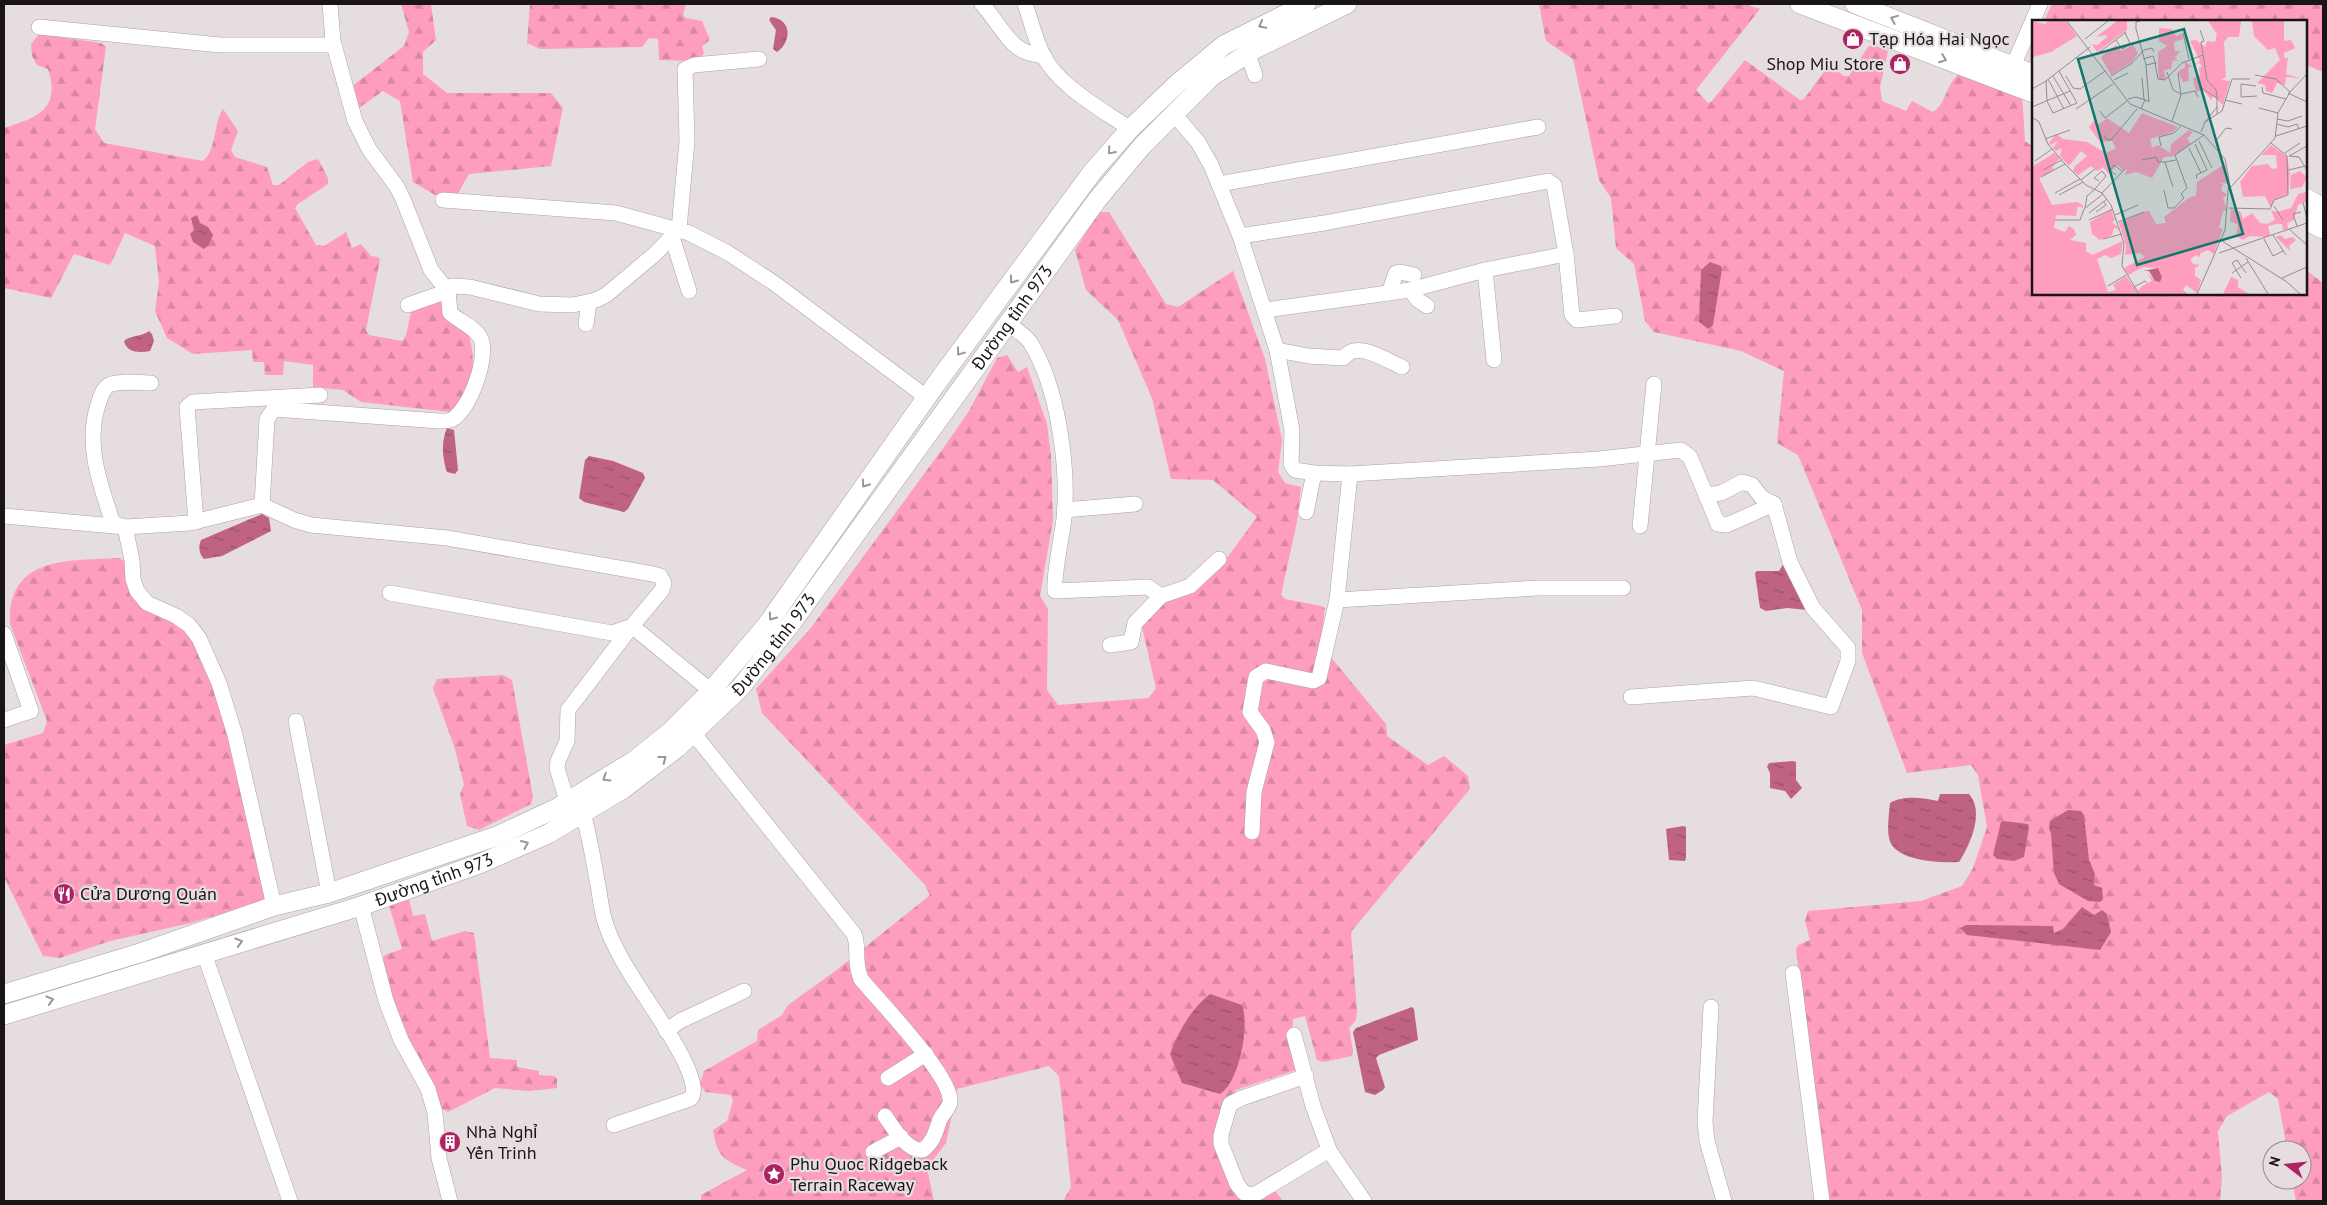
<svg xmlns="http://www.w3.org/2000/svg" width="2327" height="1205" font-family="'PT Sans',sans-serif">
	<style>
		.forest { fill: url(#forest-firs) }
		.water { fill: url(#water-ripples) }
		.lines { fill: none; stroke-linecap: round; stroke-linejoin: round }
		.minor-casing { stroke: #aba2a5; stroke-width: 16 }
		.major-casing { stroke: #aba2a5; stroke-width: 20 }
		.minor { stroke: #fff; stroke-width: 15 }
		.major { stroke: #fff; stroke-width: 19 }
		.oneway { stroke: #989696 }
		.labels { text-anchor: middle; stroke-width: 4.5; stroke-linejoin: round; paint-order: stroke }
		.poi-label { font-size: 18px; fill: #191516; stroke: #e6dddf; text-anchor: start }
		.street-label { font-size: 18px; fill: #191516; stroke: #e6dddf }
		.inset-road { fill: none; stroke: #948d8f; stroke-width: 1 }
		.view { fill: #0f766e; fill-opacity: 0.15; stroke: #0f766e; stroke-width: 2.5 }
		.inset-edge { fill: none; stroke: #191516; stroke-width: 2.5 }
	</style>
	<defs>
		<pattern id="forest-firs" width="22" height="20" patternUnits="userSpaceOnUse" patternTransform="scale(1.25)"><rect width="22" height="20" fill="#fe9dbe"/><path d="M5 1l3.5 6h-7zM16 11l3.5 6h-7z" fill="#d986a3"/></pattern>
		<pattern id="water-ripples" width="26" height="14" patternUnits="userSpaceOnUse" patternTransform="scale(1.25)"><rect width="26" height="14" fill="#bf6284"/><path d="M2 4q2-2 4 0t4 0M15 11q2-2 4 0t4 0" fill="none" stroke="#9a506b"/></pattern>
	</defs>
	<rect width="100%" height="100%" fill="#e6dddf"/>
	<g class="forest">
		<polygon points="401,4 431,4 436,40 423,52 423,74 447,93 551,93 563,108 551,166 469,174 458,193 435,195 413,182 400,101 383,91 356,110 351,87 404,46 409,32"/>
		<polygon points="530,4 686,4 683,15 686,18 702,21 710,40 702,46 704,54 696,61 659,60 658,39 649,38 642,47 540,49 527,43"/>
		<path d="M1539,4H1750V6L1760,9L1696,90L1708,103L1711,102L1745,60L1800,100L1804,99L1829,65L1844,76H1849L1868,47L1873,45L1888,51L1880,87L1882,101L1906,111L1912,101L1933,112C1947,103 1946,83 1961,72L2022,94L2025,141L2033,147V294H2306V270L2323,283V1201H2296L2292,1180H2302V1150H2287L2278,1099L2269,1092L2227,1116L2218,1131L2222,1177L2220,1201H1826L1796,950L1798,945L1810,940L1805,921L1808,911L1921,901L1962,886L1973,868L1987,827L1978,775L1971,765L1907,773L1862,653V610L1798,455L1777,443L1784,371L1741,351L1654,332L1645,321L1634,264L1616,248L1611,198L1599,180L1573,59L1546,41Z"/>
		<polygon points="2052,4 2323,4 2323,72 2306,65 2306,21 2044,21"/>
		<path d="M39,34L101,43L106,47L95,129L104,143L203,161C217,149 213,124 223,109L238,131L231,150L235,157L267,167L273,185H279L308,162L318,159L328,178V184L298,204L295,208L316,245L324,246L346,232L352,248L361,244L371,256L378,257L380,260L366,330L369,335L402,341C410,333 407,317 414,306L439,300L445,304V318L468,333C478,363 473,390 450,412L361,402L343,390L313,387V365L284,361L283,375H265L264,362H253L252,350L193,354L167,338L155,311L159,282L155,246L125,233L110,265L74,254L51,298L4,288V128C37,117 61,110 48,69L37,65L32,56L31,44Z"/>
		<path d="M1099,212H1109L1166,304L1178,307L1233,271L1265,359L1282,440L1278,472L1285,483L1301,487L1297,522L1281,595L1285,599L1321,606L1325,608L1320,651L1329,655L1386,724L1387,736L1428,765L1444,756L1468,776L1470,789L1351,932L1357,1011L1356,1020L1349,1028L1353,1051L1352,1056L1324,1062L1317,1060L1305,1016L1293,1019L1292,1035L1299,1069L1236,1090L1226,1106L1219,1135L1239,1193L1275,1191L1283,1201H1063L1071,1187L1059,1076L1049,1066L957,1089L946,1143L927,1168L934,1201H701V1195L747,1170C724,1160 717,1157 713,1130L727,1121L733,1101L731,1095L705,1092L700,1084L704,1071L757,1041L758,1030L782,1015L788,1005L838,969L930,895L925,885L762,713L756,689L810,629L944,447L969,411L997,358L1007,355L1018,372L1027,367L1047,424L1051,456L1053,520L1040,596L1048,609L1047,690L1058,705L1149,698L1156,688L1142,627L1145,615L1221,566L1257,517L1213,480L1171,479L1152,398L1118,320L1086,290L1075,250Z"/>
		<path d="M119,558L125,562L128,582L196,640L215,684L266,892L263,901L191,923L110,941L60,958L43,956L4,877V745L43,733L47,721L10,624C7,555 70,561 119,558Z"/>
		<polygon points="503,675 512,680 533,797 531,804 479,830 467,826 460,794 464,785 455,749 433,688 437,679"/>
		<polygon points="408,895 413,916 425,914 432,941 465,931 474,933 490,1058 517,1060 517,1067 539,1071 539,1075 554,1076 557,1079 557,1088 529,1091 495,1088 448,1112 440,1108 394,1007 380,961 385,955 402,949 388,902"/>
	</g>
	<g class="water">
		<path d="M771,17C792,19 792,42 777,52L773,49L776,30L769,20Z"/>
		<polygon points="197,215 200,223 208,227 213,235 209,245 204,249 193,242 190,234 194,230 191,218"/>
		<polygon points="1710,262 1721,266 1722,269 1713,325 1708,329 1699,322 1701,270"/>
		<path d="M149,331L152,334L154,341L150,351C139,353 127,353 124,341C131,335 141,337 149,331Z"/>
		<path d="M447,428L454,430L458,470L455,474L447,472C442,457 441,442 447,428Z"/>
		<polygon points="589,456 613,461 643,473 645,478 628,509 624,512 584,502 579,498 585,460"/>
		<path d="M262,514L269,518L271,531L222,556L204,559C199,554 198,547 201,540Z"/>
		<polygon points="1784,563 1808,610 1787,608 1766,611 1760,608 1755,573 1757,571 1779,571"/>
		<polygon points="1793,761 1796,762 1796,780 1802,788 1791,799 1785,791 1770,788 1770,773 1767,767 1769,763"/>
		<path d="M1940,794H1969C1985,812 1970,845 1959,862C1941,863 1894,862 1889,838C1887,827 1889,814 1890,803C1904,795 1923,798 1938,801Z"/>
		<polygon points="2068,810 2081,811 2084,815 2089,860 2095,874 2094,885 2102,888 2103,899 2100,902 2088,901 2059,884 2054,873 2051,833 2049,829 2050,821"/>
		<polygon points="2003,821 2028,824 2029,827 2024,857 2014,861 1997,859 1993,855 2001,822"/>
		<polygon points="1683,826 1686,827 1686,858 1685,861 1669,860 1666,829"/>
		<polygon points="2082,907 2094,915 2102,910 2107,914 2111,932 2100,950 1967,935 1960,928 1966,925 2053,926 2054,933 2063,929"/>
		<path d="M1210,994L1242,1005C1250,1025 1239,1083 1220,1094L1182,1083L1170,1054C1178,1032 1191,1009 1210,994Z"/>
		<polygon points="1412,1007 1414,1009 1418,1040 1379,1055 1376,1058 1385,1087 1383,1090 1375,1095 1365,1092 1353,1032 1356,1028"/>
	</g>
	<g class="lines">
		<g class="minor-casing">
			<g id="minor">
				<path d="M982,4C994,17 1009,45 1024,51C1030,54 1037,55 1044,56"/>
				<path d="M1025,4C1031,21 1035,39 1043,55C1058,86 1103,110 1130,129"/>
				<polyline points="39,27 220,45 334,45"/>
				<polyline points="1248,54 1255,75"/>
				<polyline points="2013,66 2040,4"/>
				<polyline points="1173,113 1198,142 1211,165 1240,236 1277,350 1292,430 1291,464 1295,470 1314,473 1350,474 1599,459 1681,450 1690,457 1718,524 1727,525 1774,504"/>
				<polyline points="1219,184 1538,127"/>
				<polyline points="443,200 616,213 689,233 728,253 774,283 926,397"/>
				<polyline points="1240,236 1324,223 1548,181 1554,185 1566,254 1572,315 1577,320 1615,316"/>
				<polyline points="672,237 689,291"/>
				<polyline points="1485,270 1494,360"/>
				<polyline points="1410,290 1418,300 1427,306"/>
				<polyline points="1389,293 1396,273 1400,272 1414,275"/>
				<polyline points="408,305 448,291 452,286 470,287 539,304 573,305 596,300 606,295 655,254 679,229 687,141 685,69 694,65 759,59"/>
				<polyline points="1265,310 1410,290 1485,270 1566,254"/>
				<path d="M1007,323C1014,328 1025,335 1030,342C1058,386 1069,468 1064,519C1062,535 1053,578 1055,591L1148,587L1161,596"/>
				<polyline points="586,324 589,302"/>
				<path d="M1277,350L1308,356L1343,358C1346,356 1349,352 1353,351C1369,348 1388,361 1402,367"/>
				<path d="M151,383C139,383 120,380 109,385C102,389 100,399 98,405C85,445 100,484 113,523L125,527L132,560L133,579L137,591L147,603L176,616L189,625L199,638L219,683L235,735L274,906"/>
				<polyline points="1350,474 1337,600 1538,588 1623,588"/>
				<path d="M262,505L267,419L274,409L439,421C443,421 448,421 451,420C470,411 490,354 480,337C473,326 459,321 450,313L448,291L431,270L403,199L397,187L369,149L355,121L333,41L330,4"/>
				<polyline points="1064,510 1135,504"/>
				<polyline points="1306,512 1314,473"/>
				<polyline points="4,516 125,527 190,523 262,505 294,520 311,525 447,538 653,574 660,576 664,583 662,590 632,626 612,633 390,593"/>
				<polyline points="196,522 187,407 193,402 320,395"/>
				<polyline points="1640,526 1654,384"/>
				<polyline points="4,634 31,711 4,720"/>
				<polyline points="1110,645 1131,642 1135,623 1161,596 1190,586 1219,559"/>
				<polyline points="1631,697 1753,688 1831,707 1848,661 1848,648 1813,608 1790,562 1774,504 1762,498 1752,485 1742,482 1721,493 1706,495"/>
				<polyline points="296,721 329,893"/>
				<path d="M694,734L854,934C860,949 853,960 861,979C878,1000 953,1077 950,1102C949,1109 941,1115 939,1122C935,1134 933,1142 923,1150C906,1151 893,1127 885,1116"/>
				<polyline points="567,801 557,768 558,761 567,741 568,710 632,626 711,691"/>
				<path d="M583,813C589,835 593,857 597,880C600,894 601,911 606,925C615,951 631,975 646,998C656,1014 707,1085 690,1099L614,1125"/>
				<polyline points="1252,832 1254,792 1267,742 1263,730 1250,712 1256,677 1266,671 1313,681 1319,678 1337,600"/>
				<polyline points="361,906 386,1001 401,1040 428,1089 435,1113 439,1158 450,1201"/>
				<polyline points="204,953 290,1201"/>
				<polyline points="1793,973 1822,1201"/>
				<polyline points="1711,1007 1705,1122 1707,1141 1724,1201"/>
				<polyline points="666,1031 680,1021 744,991"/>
				<polyline points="1294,1035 1313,1106 1330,1152 1364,1201"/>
				<polyline points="1306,1076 1242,1098 1230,1104 1221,1135 1221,1144 1237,1184 1244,1193 1254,1195 1329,1150"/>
				<polyline points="888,1078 926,1054"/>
				<polyline points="873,1152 901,1137"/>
			</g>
		</g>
		<g class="major-casing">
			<g id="major">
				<polyline points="1800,4 2033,93"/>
				<polyline points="1855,4 2033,74"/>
				<polyline points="2306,198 2323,208"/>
				<polyline points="2306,220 2323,229"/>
				<polyline points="4,994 140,953 274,906 329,893 497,836 557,808 635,760 670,732 711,691 766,626 936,384 1093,171 1130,129 1178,83 1224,45 1306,4"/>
				<path id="s1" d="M4,1015L361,906L479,864L548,834L623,789L677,748L740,688L793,621L1097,200L1142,146L1212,76L1255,49L1347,4"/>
			</g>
		</g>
		<use href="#minor" class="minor"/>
		<use href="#major" class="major"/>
	</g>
	<defs><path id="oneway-chevron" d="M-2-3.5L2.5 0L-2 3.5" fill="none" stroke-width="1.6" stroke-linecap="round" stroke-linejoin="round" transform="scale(1.25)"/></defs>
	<g class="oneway">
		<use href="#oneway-chevron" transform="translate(1894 19) rotate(-158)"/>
		<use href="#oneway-chevron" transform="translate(1262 25) rotate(152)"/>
		<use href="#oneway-chevron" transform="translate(1943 59) rotate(21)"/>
		<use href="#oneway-chevron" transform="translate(1111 151) rotate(131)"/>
		<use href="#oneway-chevron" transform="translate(1013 280) rotate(126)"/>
		<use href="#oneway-chevron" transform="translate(960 352) rotate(127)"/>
		<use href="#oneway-chevron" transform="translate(865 484) rotate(125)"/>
		<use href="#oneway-chevron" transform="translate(772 617) rotate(125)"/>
		<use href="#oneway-chevron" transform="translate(663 759) rotate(-37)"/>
		<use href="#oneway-chevron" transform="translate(606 778) rotate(148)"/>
		<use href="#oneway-chevron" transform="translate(525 844) rotate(-24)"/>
		<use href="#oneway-chevron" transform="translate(239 942) rotate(-17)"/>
		<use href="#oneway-chevron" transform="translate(50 1000) rotate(-17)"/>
	</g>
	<defs>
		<g id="shop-disc" transform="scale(1.125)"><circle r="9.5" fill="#ad2263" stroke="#e6dddf"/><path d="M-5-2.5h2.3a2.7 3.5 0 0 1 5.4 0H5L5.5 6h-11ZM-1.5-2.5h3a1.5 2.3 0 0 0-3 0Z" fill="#fff"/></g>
		<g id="restaurant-disc" transform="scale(1.125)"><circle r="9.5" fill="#ad2263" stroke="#e6dddf"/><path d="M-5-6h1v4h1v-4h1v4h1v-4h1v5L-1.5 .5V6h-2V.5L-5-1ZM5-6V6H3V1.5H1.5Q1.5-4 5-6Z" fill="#fff"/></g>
		<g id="building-disc" transform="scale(1.125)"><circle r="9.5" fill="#ad2263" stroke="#e6dddf"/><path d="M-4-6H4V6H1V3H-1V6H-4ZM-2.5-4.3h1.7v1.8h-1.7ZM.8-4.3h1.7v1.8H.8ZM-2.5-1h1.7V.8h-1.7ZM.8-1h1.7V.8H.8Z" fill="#fff"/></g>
		<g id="sight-disc" transform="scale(1.125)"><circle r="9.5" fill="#ad2263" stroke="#e6dddf"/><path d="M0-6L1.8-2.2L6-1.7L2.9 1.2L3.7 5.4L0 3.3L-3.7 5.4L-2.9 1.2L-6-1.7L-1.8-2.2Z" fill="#fff"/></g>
	</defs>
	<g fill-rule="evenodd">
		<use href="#shop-disc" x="1853" y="39"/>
		<use href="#shop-disc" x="1900" y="64"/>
		<use href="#restaurant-disc" x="64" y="894"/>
		<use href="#building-disc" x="450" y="1142"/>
		<use href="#sight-disc" x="774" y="1174"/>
	</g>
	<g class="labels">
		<g class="poi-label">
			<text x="1869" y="45">Tạp Hóa Hai Ngọc</text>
			<text x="1884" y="70" text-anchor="end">Shop Miu Store</text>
			<text x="80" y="900">Cửa Dương Quán</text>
			<text x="466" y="1138">Nhà Nghỉ<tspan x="466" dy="21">Yến Trinh</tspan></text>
			<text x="790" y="1170">Phu Quoc Ridgeback<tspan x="790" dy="21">Terrain Raceway</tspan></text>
		</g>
		<g class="street-label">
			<text dy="6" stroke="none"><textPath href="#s1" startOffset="1276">Đường tỉnh 973</textPath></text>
			<text dy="6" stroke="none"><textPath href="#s1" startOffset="871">Đường tỉnh 973</textPath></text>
			<text dy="6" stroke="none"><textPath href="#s1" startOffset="451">Đường tỉnh 973</textPath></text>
		</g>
	</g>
	<g transform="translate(2032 20)">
		<rect width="275" height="275" fill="#e6dddf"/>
		<path d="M0,1L13,4L16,1H34L45,16L19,32L1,37ZM85,1H95V10L65,32L60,24L65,25L75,17L74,15L64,17ZM176,1H209L207,17H196L192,22L194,57L189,60L198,61L191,85L181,76L179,80L171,69L164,72L161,58L168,55L167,48L170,46L167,43L156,48L157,61L151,62L146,52L153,47V42L160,46L168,41L158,21L164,20L173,27L175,21L183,22L185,14ZM220,1H252V21L259,20L263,28L252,33L253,39L256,37L254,54L268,58L254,57L253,65L245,63L240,73L234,71L233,65L225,63L248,40L243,28L236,30L222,16ZM127,8L140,9L144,16L150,13L151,19L142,22L143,31H148L143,38L146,41L141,40L139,49L132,50L134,59H127L126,51V32L135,26L127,21ZM84,25L89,31L101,25L106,33L100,42L79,55L69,37ZM110,93L146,107L141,112L118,119L120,128L126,125L138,133L139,124L157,110L161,112L155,119L159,124L142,136L132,137L120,158L104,152L93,155L95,149L91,150L85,145L77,154L71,147L65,151L59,146L46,155L41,151L43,146L55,136L49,131L37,146L28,136L30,128L24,131L21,128L26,121L18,125L17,123L24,114L31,119L55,122L74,133L84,128L80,121L68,122L57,107L62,101L67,104L75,98L97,113ZM239,125L255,137L258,154L256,174L242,180L239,188L233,176L211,177L208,162L220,146L236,144L240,149L245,148L244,135H229ZM22,133L28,138L20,147L22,150L7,158L20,185L45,182L51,185V188L46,186L44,196L24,195L22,208L33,212L37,206L42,209L44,215L38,220L54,223V231L60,235L91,221L89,234L79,238L73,235L65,239L76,272L84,270L81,265L94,256L107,274H0V147ZM193,144L196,164L186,162L191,164L189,170L195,175L191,178L195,190L191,191L187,208L191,209L182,234L176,230L169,233L167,237L172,241L164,235L158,239L161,244L168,245L163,248V256L169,260L165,273L154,265L151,270L156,274H108L106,271L110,266L120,261L115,252L123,261L128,262L130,257L126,248L111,247L96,255L92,248L113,237L108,233L93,235L94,225L87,203L114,191H117L124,204L134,203L132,197L158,177L164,176L165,162ZM268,151L275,157L270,167L258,169L259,155ZM274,172L275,181L266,185L262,200L255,203L256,209L251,210L250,204H244L236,206L238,215L234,217L218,216L211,220L204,216L206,205L198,201L199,189L208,191L211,199L220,193L228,203L235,204L243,200L239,190L245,192L259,188L266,174ZM80,189L81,196L84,199L80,202L88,209L82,208L80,215L68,220L60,214L58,202ZM249,215L253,219L260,217L264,220L257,226L258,231L244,217ZM199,257L206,260V267L217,274H191Z" fill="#fe9dbe"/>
		<path d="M126,248L130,257L128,262L123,261L117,251H111Z" fill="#bf6284"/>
		<path class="inset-road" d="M35,1L98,84L172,115L193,139L197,160L193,210L165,274M108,1L104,2V9L114,45L117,82L112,79L110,58M168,10L172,21L169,22L175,60L184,70L185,78M151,13L157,39M53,19L76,1M84,20L90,29L95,26L98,23L93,13M65,34L94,12M111,39L121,36L124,44M114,45L123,43L126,59L133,60L150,43L171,35M27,51L45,83L21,93L15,81L14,61L58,27M135,52L141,70L149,74L163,71L166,77M223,55L244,59L258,72M21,56L39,86M34,56L41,68L48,69L73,51M79,56L99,44L112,30L120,28L122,32M16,59L32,89M82,60L96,53M168,63L169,68L185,78V94M224,66L209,64V77L225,76M230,67L231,73L254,79M0,69L14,61M256,73L275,82M96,79L104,77L113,80L109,89M193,80L210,84M0,87L38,71M227,88L246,93M44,89L81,64M68,91L73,98L95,81M0,97L7,102L16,124L33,144L54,165L70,173L79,185L92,223L90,246L107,274M245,99L256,101L270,96M140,101L149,75L146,53M173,102L185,87M245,104L256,107L265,104L267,109M169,112L173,102L190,91L200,59H218M72,115L74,119L79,120L105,89M244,116L275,106M13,119L38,110M167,121L180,148M183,122L194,108L200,109M163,124L175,150L164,155L165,159M129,126L127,117L142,113L149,106M157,128L169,153M253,133L268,123M257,136L267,137L275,150M257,136L275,126M110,140L124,137L126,142H133M3,141L20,129M11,150L30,140M257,150L273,146M84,155L78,150L82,145L90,151M9,157L33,144M49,160L63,149M141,167L133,142L144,140M199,167L243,118L246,93L258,72L275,54M63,169L74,156L70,151L62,158L67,161M132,170L136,188H142L152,178M23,173L48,159M70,173L93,149M27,175L51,162M152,178L149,174L155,168L143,135L172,115M271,182L275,199M242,186L251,200M53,188L55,176L63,169M197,188L238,189L242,180L256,175L255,136L239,123M64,192L74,185L72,182M57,193L75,179M83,195L106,185M23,200H48L52,189L71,174M57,200L81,189M86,202L112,192M265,206L261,194L269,192M257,209L275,225M241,215L254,235M71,219L90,214M232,219L241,236L251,231M190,221L255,262L268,274M187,233L275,203M214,238L236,274M200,253L216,242M209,258L200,243L205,240L214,253M250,258L275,247M76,266L94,255M102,267L113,261L115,263"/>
		<path class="view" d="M152,9L211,214L105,245L46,39Z"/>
		<rect width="275" height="275" class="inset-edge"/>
	</g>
	<rect width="2327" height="1205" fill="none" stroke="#191516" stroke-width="10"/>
	<g transform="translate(2287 1165) rotate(286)"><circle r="24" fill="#e6dddf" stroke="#948d8f"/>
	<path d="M0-4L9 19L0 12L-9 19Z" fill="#ad2263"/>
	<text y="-8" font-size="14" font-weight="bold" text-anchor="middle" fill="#191516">N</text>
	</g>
</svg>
